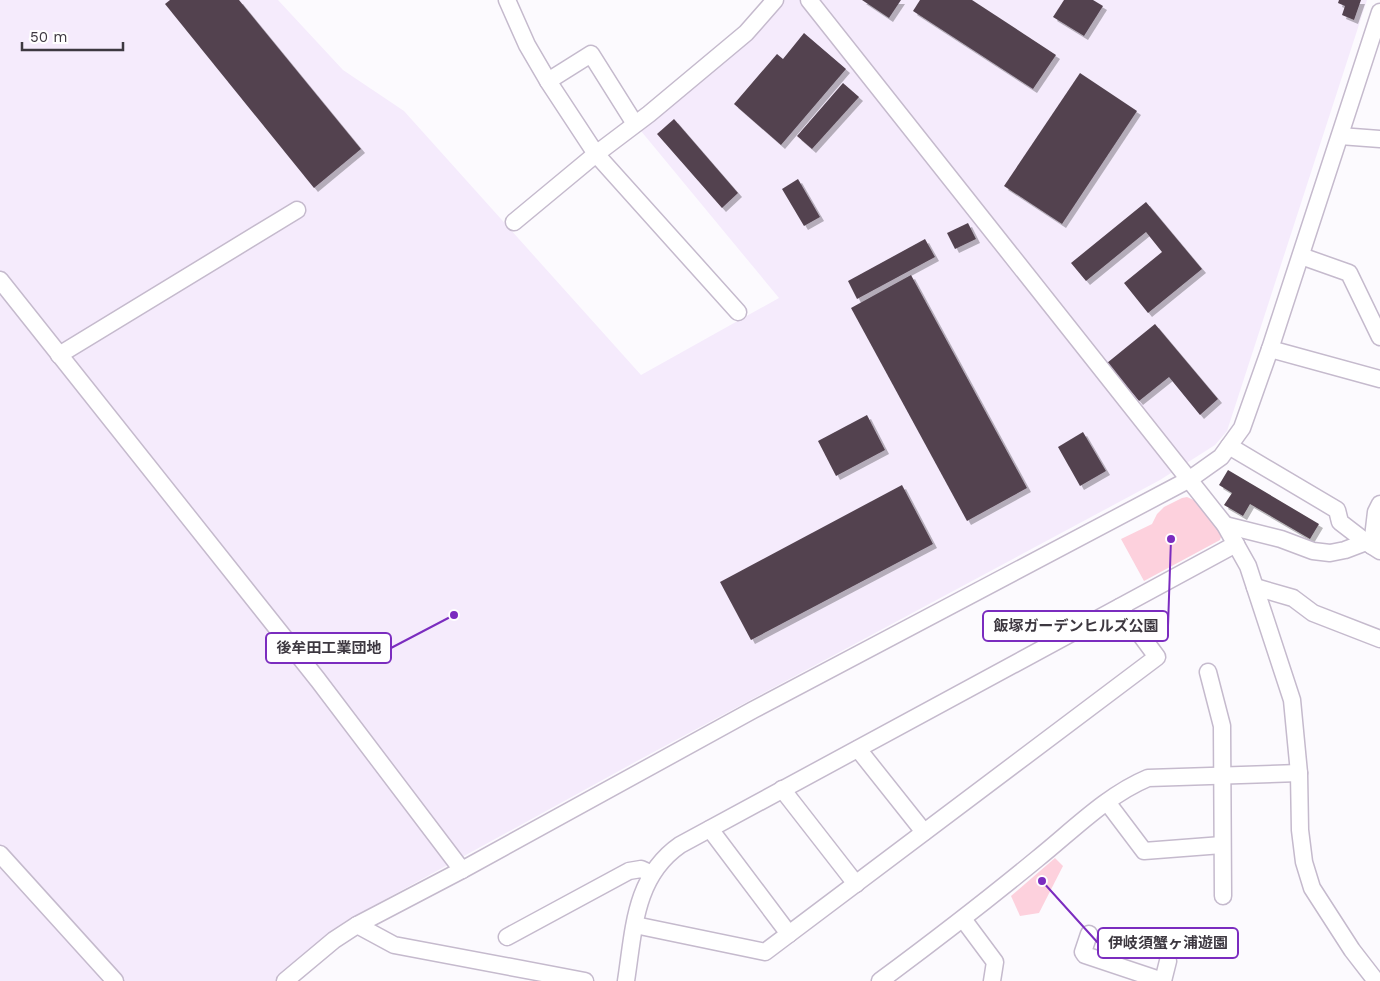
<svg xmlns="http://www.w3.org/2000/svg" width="1380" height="981" font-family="'Work Sans','Noto Sans JP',sans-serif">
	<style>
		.built { fill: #f5ebfc }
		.green { fill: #fdd1dd }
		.building { fill: #53434f; filter: url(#shadow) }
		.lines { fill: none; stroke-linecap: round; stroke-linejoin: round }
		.minor-casing { stroke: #c5bacd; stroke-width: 19 }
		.minor { stroke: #fff; stroke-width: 16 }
		.leader { fill: none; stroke: #7b2cbf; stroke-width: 2 }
		.callout-dot { fill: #7b2cbf; stroke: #fff; stroke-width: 2 }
		.callout { fill: #fff; stroke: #7b2cbf; stroke-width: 2 }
		.callout-label { font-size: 15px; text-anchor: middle; font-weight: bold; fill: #3d3840 }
	</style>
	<defs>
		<filter id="shadow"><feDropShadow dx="4" dy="4" stdDeviation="0" flood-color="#0004"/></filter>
	</defs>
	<rect width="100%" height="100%" fill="#fcfafe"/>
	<polygon class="built" points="0,0 278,0 343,70 404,111 641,375 779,298 641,131 748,40 785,0 1367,0 1227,431 1215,445 1160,480 637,761 344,922 275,981 0,981"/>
	<g class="green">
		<polygon points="1187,497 1196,501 1222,534 1220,540 1144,581 1121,539 1152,524 1157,514 1164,507 1182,498"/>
		<polygon points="1055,858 1063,866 1039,913 1020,916 1011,896"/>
	</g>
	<g class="building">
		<polygon points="170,0 239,0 361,149 314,188 165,4"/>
		<polygon points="862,0 901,0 889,18"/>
		<polygon points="920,0 972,0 1056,55 1033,89 913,11"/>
		<polygon points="1064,0 1093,0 1103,6 1084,36 1053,17"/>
		<polygon points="1339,0 1361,0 1354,20 1342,15 1345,6 1338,3"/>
		<polygon points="804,33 846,69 781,145 734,104 777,54 783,59"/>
		<polygon points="1080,73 1137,111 1062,224 1004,186"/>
		<polygon points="843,83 859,97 812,149 797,136"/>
		<polygon points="674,119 738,193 722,208 657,134"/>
		<polygon points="798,179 820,217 804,226 782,189"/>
		<polygon points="1146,202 1202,269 1148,313 1124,283 1162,252 1146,232 1086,281 1071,263"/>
		<polygon points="968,223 976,239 955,249 947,233"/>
		<polygon points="925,239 935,257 857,299 848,281"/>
		<polygon points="911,275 1027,488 967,521 851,308"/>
		<polygon points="1155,324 1218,399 1200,415 1169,377 1139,401 1107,363"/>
		<polygon points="867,415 885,450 836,476 818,441"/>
		<polygon points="1083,432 1106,471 1080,486 1058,447"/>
		<polygon points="1228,470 1319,524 1310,539 1250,504 1243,516 1224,505 1232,493 1219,485"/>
		<polygon points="902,485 933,544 751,640 720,582"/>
	</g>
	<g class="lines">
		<g class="minor-casing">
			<g id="minor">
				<polyline points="507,0 527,45 548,81 596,154 649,114 746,33 775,0"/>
				<polyline points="809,0 1225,525 1248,566 1292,700 1299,773 1300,830 1304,862 1312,888 1352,950 1376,981"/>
				<polyline points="548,81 591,54 635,124"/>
				<polyline points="1340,136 1380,139"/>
				<polyline points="514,222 596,154 738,312"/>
				<polyline points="1301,256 1349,273 1380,337"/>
				<polyline points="0,280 318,680 462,870"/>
				<polyline points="1270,349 1380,379"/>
				<polyline points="59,355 297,210"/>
				<polyline points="1229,446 1337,510 1340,522 1366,542"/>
				<polyline points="1225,525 1281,539 1313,551 1330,553 1345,550 1366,542 1380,551"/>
				<polyline points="1372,546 1376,512 1380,504"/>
				<polyline points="1255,587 1293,598 1313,613 1380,639"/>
				<polyline points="1208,672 1222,726 1223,896"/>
				<polyline points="858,749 924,832"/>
				<polyline points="782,789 856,884"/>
				<polyline points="1107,802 1144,851 1222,845"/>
				<polyline points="710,829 789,934"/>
				<polyline points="0,854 115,981"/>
				<polyline points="963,919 995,962 992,981"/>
				<polyline points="357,925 394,945 585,981"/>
				<polyline points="635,925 765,952 1157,657 1120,607"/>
				<polyline points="1089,934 1083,952 1085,955 1163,981"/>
				<polyline points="507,937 629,871 641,869 652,874"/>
				<polyline points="285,981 334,940 357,925 462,870 753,710 1190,479 1221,457 1242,428 1270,349 1380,12"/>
				<path d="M626,981C634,930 634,877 680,845L1236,544"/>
				<path d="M880,981C934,941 986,901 1037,859C1072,831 1107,795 1148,778L1299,773"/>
				<polyline points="1163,981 1168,961"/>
			</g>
		</g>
		<use href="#minor" class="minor"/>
	</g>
	<path class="leader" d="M1171 539L1168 626M454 615L391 648M1042 881L1098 943"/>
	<g class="callout-dot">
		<circle cx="1171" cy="539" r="5"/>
		<circle cx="454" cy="615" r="5"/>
		<circle cx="1042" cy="881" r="5"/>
	</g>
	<g class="callout">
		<rect x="983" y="611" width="185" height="30" rx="5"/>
		<rect x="266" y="633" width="125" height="30" rx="5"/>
		<rect x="1098" y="928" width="140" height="30" rx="5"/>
	</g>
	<g class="callout-label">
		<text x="1076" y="631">飯塚ガーデンヒルズ公園</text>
		<text x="329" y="653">後牟田工業団地</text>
		<text x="1168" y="948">伊岐須蟹ヶ浦遊園</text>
	</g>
	<path d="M22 42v8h101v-8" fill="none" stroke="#3d3840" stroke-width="2.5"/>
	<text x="30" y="42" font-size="15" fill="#3d3840" stroke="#ffffff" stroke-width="4" paint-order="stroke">50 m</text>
</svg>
